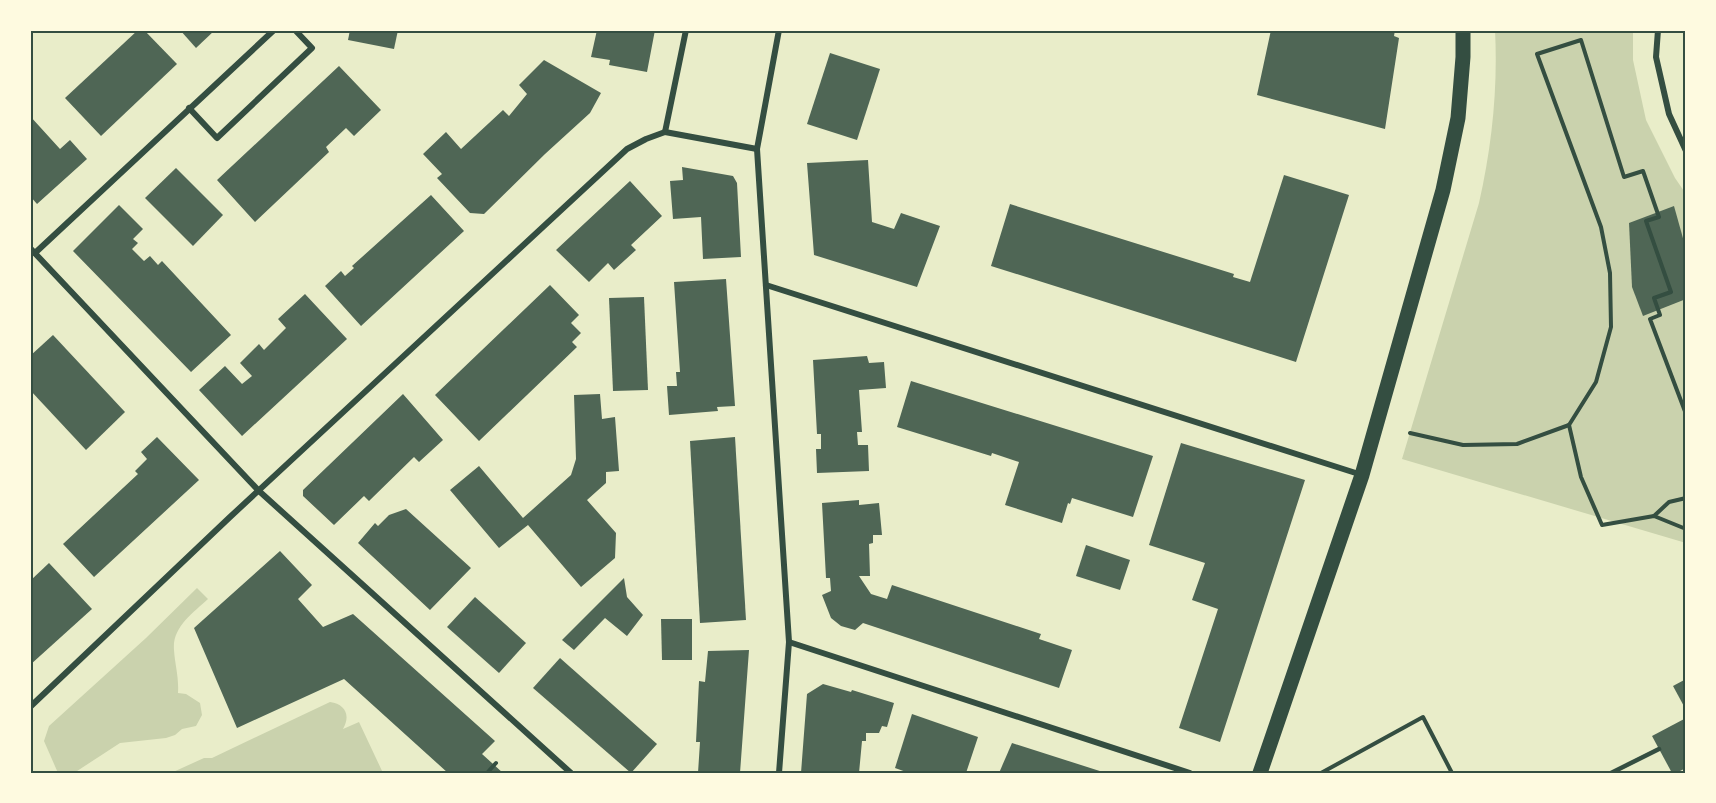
<svg xmlns="http://www.w3.org/2000/svg" width="1716" height="803" font-family="'Fira Sans Condensed',sans-serif">
	<style>
		.green { fill: #cad2ad }
		.building { fill: #4f6655 }
		.lines { fill: none; stroke-linecap: round; stroke-linejoin: round }
		.path { stroke: #344e41; stroke-width: 4 }
		.service { stroke: #344e41; stroke-width: 4.5 }
		.minor { stroke: #344e41; stroke-width: 6 }
		.primary { stroke: #344e41; stroke-width: 15 }
		.neatline { fill: none; stroke: #344e41; stroke-width: 2 }
	</style>
	<rect width="100%" height="100%" fill="#e9edc9"/>
	<g class="green">
		<path d="M1495,30H1633V60L1646,120L1675,178L1686,194V543L1402,459L1479,203C1492,146 1498,88 1495,30Z"/>
		<path d="M197,588L208,599C193,613 172,627 174,650C175,665 179,677 178,693L186,694L200,703L202,715L196,726L182,729L175,735L166,738L120,743L74,773H58L44,741L49,726L146,638Z"/>
		<path d="M330,702C345,704 351,715 343,729L359,722L383,773H171L204,758H212Z"/>
	</g>
	<g class="building">
		<polygon points="138,30 144,30 177,64 101,136 65,98"/>
		<polygon points="180,30 215,30 196,48"/>
		<polygon points="350,30 398,30 394,49 348,40"/>
		<polygon points="597,30 655,30 647,72 609,65 610,60 591,57"/>
		<polygon points="1271,30 1395,30 1394,36 1399,38 1385,129 1257,95"/>
		<polygon points="830,53 880,69 857,140 807,124"/>
		<polygon points="544,60 601,93 590,113 545,154 484,214 470,213 437,178 442,174 423,154 446,132 461,149 503,110 509,116 527,94 519,85"/>
		<polygon points="339,66 381,110 354,136 346,128 326,147 329,152 255,222 217,180"/>
		<polygon points="30,116 60,149 70,140 87,159 37,204 30,196"/>
		<polygon points="868,160 872,222 894,229 901,213 940,226 917,287 814,255 807,163"/>
		<polygon points="682,167 733,176 737,183 741,257 703,259 701,217 673,219 670,181 683,180"/>
		<polygon points="176,168 223,215 193,246 145,198"/>
		<polygon points="1284,175 1349,195 1296,362 991,266 1010,204 1234,274 1233,277 1250,282"/>
		<polygon points="630,181 662,216 631,245 636,250 614,270 608,263 589,282 556,250"/>
		<polygon points="431,195 464,231 361,326 325,286 341,271 345,276 354,268 352,266"/>
		<polygon points="119,205 143,229 133,239 138,243 132,249 144,261 150,256 158,265 162,261 231,335 191,372 73,251"/>
		<polygon points="1674,206 1686,249 1686,299 1643,316 1632,287 1629,223"/>
		<polygon points="726,279 735,406 717,407 718,411 669,415 667,386 677,386 676,372 680,372 674,282"/>
		<polygon points="550,285 579,315 571,323 581,333 572,342 577,347 479,441 435,395"/>
		<polygon points="305,294 347,339 242,436 199,390 225,366 242,384 252,376 240,363 259,344 264,350 286,328 278,319"/>
		<polygon points="644,297 648,390 613,391 609,298"/>
		<polygon points="53,335 125,412 86,450 30,390 30,356"/>
		<polygon points="867,356 869,363 884,362 886,388 859,390 862,432 857,432 858,445 868,445 869,471 817,473 816,449 821,449 821,434 817,434 813,360"/>
		<polygon points="911,381 1153,456 1133,517 1072,498 1070,504 1068,503 1062,523 1005,505 1019,462 992,453 991,456 897,427"/>
		<polygon points="403,394 443,440 419,462 414,457 369,501 364,496 334,525 303,496 303,490"/>
		<polygon points="600,394 602,419 615,417 619,471 606,472 606,483 587,500 616,533 615,558 581,587 528,525 499,548 450,490 479,466 523,518 571,475 576,459 574,395"/>
		<polygon points="157,437 199,480 94,577 63,544 138,474 135,471 147,459 141,452"/>
		<polygon points="735,437 746,620 700,623 690,441"/>
		<polygon points="1181,443 1305,480 1220,742 1179,728 1218,609 1192,600 1205,563 1149,545"/>
		<polygon points="859,500 859,505 879,503 882,535 873,535 873,543 869,544 870,576 859,576 871,594 887,599 892,585 1041,634 1039,639 1072,650 1059,688 863,623 855,630 841,626 831,618 822,595 831,591 830,578 826,578 822,503"/>
		<polygon points="406,509 471,568 430,610 358,543 375,523 378,526 389,515"/>
		<polygon points="1086,545 1130,560 1120,590 1076,576"/>
		<polygon points="280,551 312,585 298,599 323,627 353,614 495,741 482,754 503,773 448,773 344,679 237,728 194,628"/>
		<polygon points="49,563 92,609 30,665 30,581"/>
		<polygon points="624,578 627,597 643,615 627,636 605,618 574,650 562,640"/>
		<polygon points="475,597 526,643 499,673 447,627"/>
		<polygon points="661,619 692,619 692,660 662,660"/>
		<polygon points="749,650 740,773 698,773 700,742 696,742 699,681 705,682 708,651"/>
		<polygon points="560,658 657,744 631,773 533,688"/>
		<polygon points="1686,679 1686,710 1673,686"/>
		<polygon points="823,684 851,692 852,690 894,703 887,727 882,726 879,733 866,733 866,741 862,741 859,773 801,773 807,694"/>
		<polygon points="912,714 978,737 966,773 909,773 895,768"/>
		<polygon points="1686,718 1686,768 1676,773 1672,773 1652,736"/>
		<polygon points="1012,743 1106,773 999,773"/>
	</g>
	<g class="lines">
		<g class="path">
			<polyline points="1569,425 1581,477 1602,525 1654,516 1686,529"/>
			<polyline points="1410,433 1463,445 1517,444 1569,425 1596,382 1611,327 1610,273 1601,227 1537,54 1581,40 1624,177 1643,171 1659,217 1646,221 1671,292 1654,298 1660,315 1650,319 1686,414"/>
			<polyline points="1654,516 1669,502 1686,498"/>
			<polyline points="487,773 496,763"/>
			<polyline points="1321,773 1423,717 1452,773"/>
		</g>
		<polyline class="service" points="1611,773 1659,749"/>
		<g class="minor">
			<polyline points="1658,30 1656,57 1669,114 1686,151"/>
			<polyline points="189,108 217,138 312,48 295,30"/>
			<polyline points="665,132 686,30"/>
			<polyline points="665,132 757,149"/>
			<polyline points="30,248 259,491 571,773"/>
			<polyline points="35,253 274,30"/>
			<polyline points="766,285 1362,475"/>
			<polyline points="789,642 1190,773"/>
			<polyline points="30,707 230,517 627,149 646,139 665,132"/>
			<polyline points="779,773 789,642 757,149 779,30"/>
		</g>
		<polyline class="primary" points="1260,773 1362,475 1443,190 1458,118 1463,57 1463,30"/>
	</g>
	<rect width="1716" height="803" fill="none" stroke="#fefae0" stroke-width="63"/>
	<rect x="32" y="32" width="1652" height="740" class="neatline"/>
</svg>
